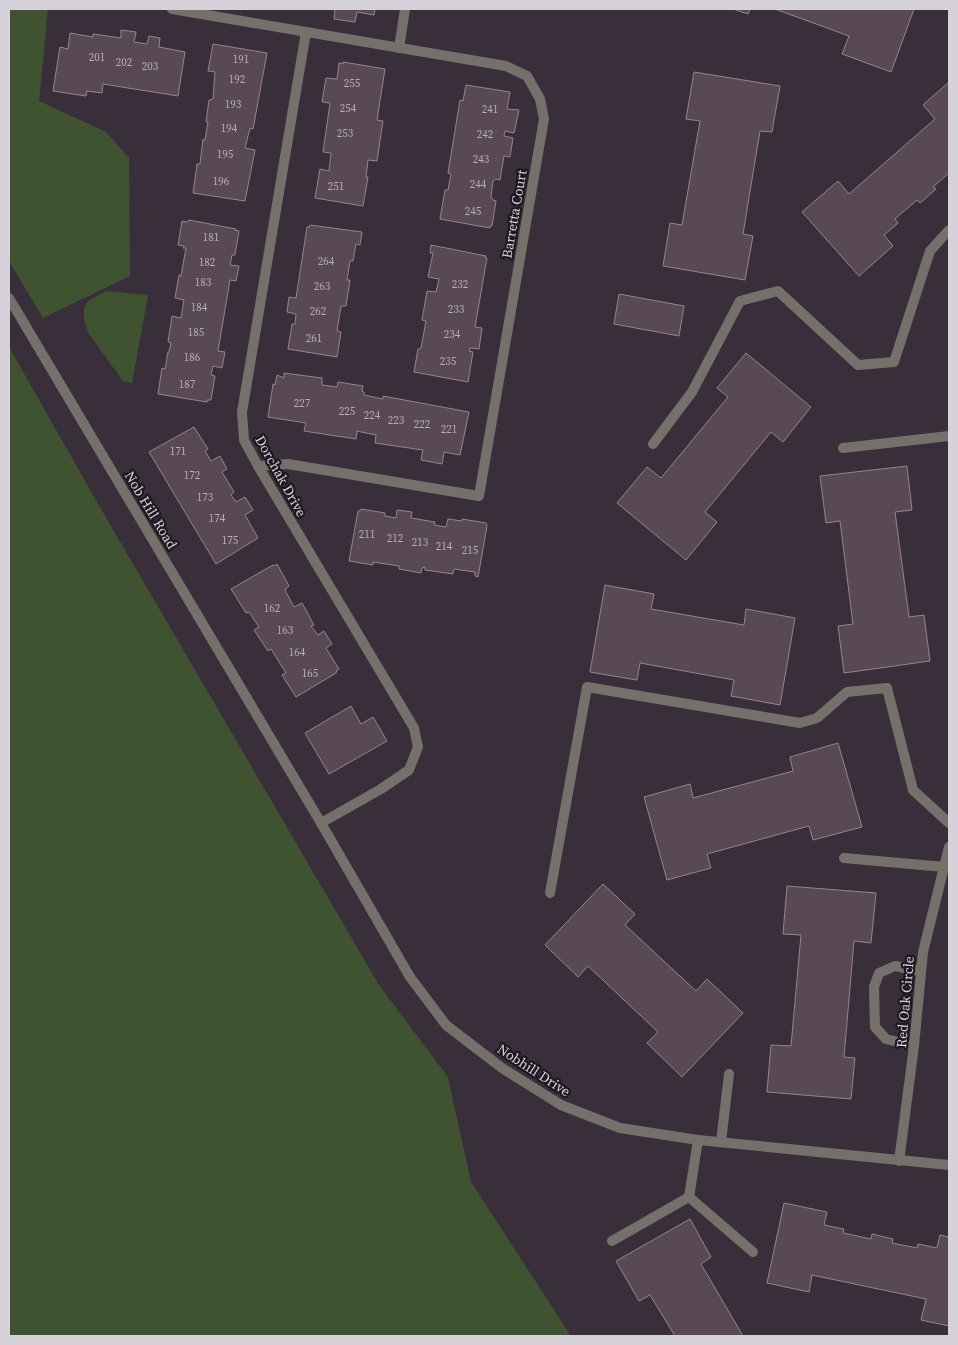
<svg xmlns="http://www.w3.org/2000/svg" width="958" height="1345" font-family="'Source Serif 4',serif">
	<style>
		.green { fill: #3f5331 }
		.building { fill: #584952; stroke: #96858f }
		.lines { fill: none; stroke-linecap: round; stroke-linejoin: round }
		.service { stroke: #75716a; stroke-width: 10 }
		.minor { stroke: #75716a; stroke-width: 10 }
		.labels { text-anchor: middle; stroke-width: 4.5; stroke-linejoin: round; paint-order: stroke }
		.number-label { font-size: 11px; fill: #b7afb7 }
		.street-label { font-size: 14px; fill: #d7d1d9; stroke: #1d191e }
	</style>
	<rect width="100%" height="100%" fill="#392f3b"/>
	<g class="green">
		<polygon points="9,9 48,9 39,101 106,132 129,158 130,276 43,318 9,261"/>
		<polygon points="106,291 148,295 132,383 123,381 89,334 84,320 84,309 87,302"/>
		<polygon points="9,347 101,509 379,985 448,1077 471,1182 571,1336 9,1336"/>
	</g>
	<g class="building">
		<polygon points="329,9 375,9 374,15 357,12 355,22 334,19 335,10"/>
		<polygon points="733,9 750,9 748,14"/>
		<polygon points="775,9 914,9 891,72 842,54 849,36"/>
		<polygon points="121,30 136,32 134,42 147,44 149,36 160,38 159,47 185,52 178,96 103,84 102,93 87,91 86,96 53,91 60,47 68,49 70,33 93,37 93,34 121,38"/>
		<polygon points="213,44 267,53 253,129 250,128 245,148 255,150 245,201 193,193 197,164 200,164 203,139 205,140 208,122 206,122 209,100 213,99 215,72 208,71"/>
		<polygon points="343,62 385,69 377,120 383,121 377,161 368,160 366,177 368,177 363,206 315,198 320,169 329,171 331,153 323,152 330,103 322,102 326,78 337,79 339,63 343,64"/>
		<polygon points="694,72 780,86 772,132 760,131 743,234 753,236 745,280 663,266 670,223 682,225 700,121 686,119"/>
		<polygon points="949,82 949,173 933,187 936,189 920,203 917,200 895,219 898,223 884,235 893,246 859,276 802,212 838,181 849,194 935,119 923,105"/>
		<polygon points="466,85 510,92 507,109 519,110 514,133 505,131 504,136 513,138 510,157 504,156 500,180 496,179 493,181 491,197 493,200 496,201 492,226 490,226 490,228 440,219 445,190 448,190 451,174 448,173 460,100 463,101"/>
		<polygon points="189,220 236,229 235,230 239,231 235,255 232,255 230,265 239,266 236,281 230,280 218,351 225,352 222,368 213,366 211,375 215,376 211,400 207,400 207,402 158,394 162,368 165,369 168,352 169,352 171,343 168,342 172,316 181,318 184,300 175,298 179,275 181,276 186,248 183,248 184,246 178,245 182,221 187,222"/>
		<polygon points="310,225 362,232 360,245 356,244 353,261 350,261 347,280 350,280 346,306 341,306 337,331 341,332 337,357 288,349 292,324 295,324 296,314 287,312 289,297 296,298 307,227 309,227"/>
		<polygon points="431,245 486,256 485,258 487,258 475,327 482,328 479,349 470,348 469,351 473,352 468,382 414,372 418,349 421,348 426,321 422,320 427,291 436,292 439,279 428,277 433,253 430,253"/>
		<polygon points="619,294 684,306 679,336 614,324"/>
		<polygon points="746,353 811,407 783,442 771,432 705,512 717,522 686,560 617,503 647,467 661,478 728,397 717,388"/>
		<polygon points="284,373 322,378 322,385 337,387 338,382 363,386 362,391 364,392 364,395 383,399 383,396 469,412 460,455 444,452 442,464 421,460 423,450 375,443 376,435 357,431 356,439 304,431 306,423 268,417 273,384 275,385 277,375 284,378"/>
		<polygon points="194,427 208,449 205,451 211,461 220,456 227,469 222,472 234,492 231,495 236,502 245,497 253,510 245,515 258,538 216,564 149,452"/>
		<polygon points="907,466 912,510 895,512 909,617 924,615 930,661 844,673 838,626 853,624 840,521 826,523 820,476"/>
		<polygon points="361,509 385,513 385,516 396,518 397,510 412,512 411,518 435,522 434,525 446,527 448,519 462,521 462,519 486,523 487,526 478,577 475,576 475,572 454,569 453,574 425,570 425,567 422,568 421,573 399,569 399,566 373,562 373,565 349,561 358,511 360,511"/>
		<polygon points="277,564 289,586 285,590 294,607 302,603 314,625 311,626 318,635 324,631 332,644 326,648 339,669 337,670 336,673 296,697 282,675 286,673 271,649 268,651 254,630 259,627 249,612 246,613 231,589 273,565 274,566"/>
		<polygon points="605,585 654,594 651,609 744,625 746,609 795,618 780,705 731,696 734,680 640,663 637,680 590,672"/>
		<polygon points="351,706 361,724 373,717 387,741 329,774 305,733"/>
		<polygon points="838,743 862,827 813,840 809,826 707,854 711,868 667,880 644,797 690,784 693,798 793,771 790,757"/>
		<polygon points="603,884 635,914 625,925 696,991 707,979 743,1013 682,1077 647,1043 658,1032 588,966 578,977 545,945"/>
		<polygon points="787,886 876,893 871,943 854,941 844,1057 855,1058 851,1099 767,1092 771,1045 791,1046 801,935 783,934"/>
		<polygon points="784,1203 827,1212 824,1225 844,1229 843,1233 871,1239 872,1234 893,1239 892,1243 917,1248 918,1244 937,1248 940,1235 949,1237 949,1326 921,1320 926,1299 812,1275 809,1292 767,1283"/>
		<polygon points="690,1219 711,1257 701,1264 743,1336 675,1336 650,1295 639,1301 616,1261"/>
	</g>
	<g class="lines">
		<g class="service">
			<polyline points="653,444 692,392 740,301 778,291 858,365 894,362 930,251 949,230"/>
			<polyline points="843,448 949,436"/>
			<polyline points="844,858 944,867"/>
			<polyline points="550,893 587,687 800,723 817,718 847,692 887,688 913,790 949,823"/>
			<polyline points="914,1046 886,1039 875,1027 874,987 879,973 895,966 921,971"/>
			<polyline points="721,1142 729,1074"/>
			<polyline points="689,1197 753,1252"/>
			<polyline points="612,1241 689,1197 698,1140"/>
		</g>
		<g class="minor">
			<polyline points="172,9 506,66 527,76 540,99 544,119 479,496 288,464 258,466"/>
			<polyline points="306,32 242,412 244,440 258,466 414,728 418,747 409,770 381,789 321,823"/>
			<polyline points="399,48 405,9"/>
			<polyline points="9,298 321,823 410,977 446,1025 502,1068 561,1105 620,1128 698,1140 949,1165"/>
			<polyline points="899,1161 914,1046 923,952 949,847"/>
		</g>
	</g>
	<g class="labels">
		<g class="number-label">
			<text x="97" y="61">201</text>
			<text x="241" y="63">191</text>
			<text x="124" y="66">202</text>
			<text x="150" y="70">203</text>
			<text x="237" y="83">192</text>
			<text x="352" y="87">255</text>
			<text x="233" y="108">193</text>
			<text x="348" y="112">254</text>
			<text x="490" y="113">241</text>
			<text x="229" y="132">194</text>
			<text x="345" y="137">253</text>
			<text x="485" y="138">242</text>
			<text x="225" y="158">195</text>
			<text x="481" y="163">243</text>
			<text x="221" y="185">196</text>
			<text x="478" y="188">244</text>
			<text x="336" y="190">251</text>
			<text x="473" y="215">245</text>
			<text x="211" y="241">181</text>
			<text x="326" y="265">264</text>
			<text x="207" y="266">182</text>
			<text x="203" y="286">183</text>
			<text x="460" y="288">232</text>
			<text x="322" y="290">263</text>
			<text x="199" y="311">184</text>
			<text x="456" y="313">233</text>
			<text x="318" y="315">262</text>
			<text x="196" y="336">185</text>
			<text x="452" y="338">234</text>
			<text x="314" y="342">261</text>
			<text x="192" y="361">186</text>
			<text x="448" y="365">235</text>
			<text x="187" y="388">187</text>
			<text x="302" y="407">227</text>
			<text x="347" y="415">225</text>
			<text x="372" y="419">224</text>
			<text x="396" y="424">223</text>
			<text x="422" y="428">222</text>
			<text x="449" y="433">221</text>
			<text x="178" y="455">171</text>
			<text x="192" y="479">172</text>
			<text x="205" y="501">173</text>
			<text x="217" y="522">174</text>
			<text x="367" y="538">211</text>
			<text x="395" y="542">212</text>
			<text x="230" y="544">175</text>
			<text x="420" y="546">213</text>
			<text x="444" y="550">214</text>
			<text x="470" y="554">215</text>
			<text x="272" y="612">162</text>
			<text x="285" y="634">163</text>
			<text x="297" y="656">164</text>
			<text x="310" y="677">165</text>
		</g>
		<g class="street-label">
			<text transform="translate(514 214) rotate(-80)" y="5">Barretta Court</text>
			<text transform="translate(281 476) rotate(61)" y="5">Dorchak Drive</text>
			<text transform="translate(151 510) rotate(59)" y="5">Nob Hill Road</text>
			<text transform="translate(905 1002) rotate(-85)" y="5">Red Oak Circle</text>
			<text transform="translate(534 1070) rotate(33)" y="5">Nobhill Drive</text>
		</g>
	</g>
	<rect width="958" height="1345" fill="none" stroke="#d7d1d9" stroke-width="20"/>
</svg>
